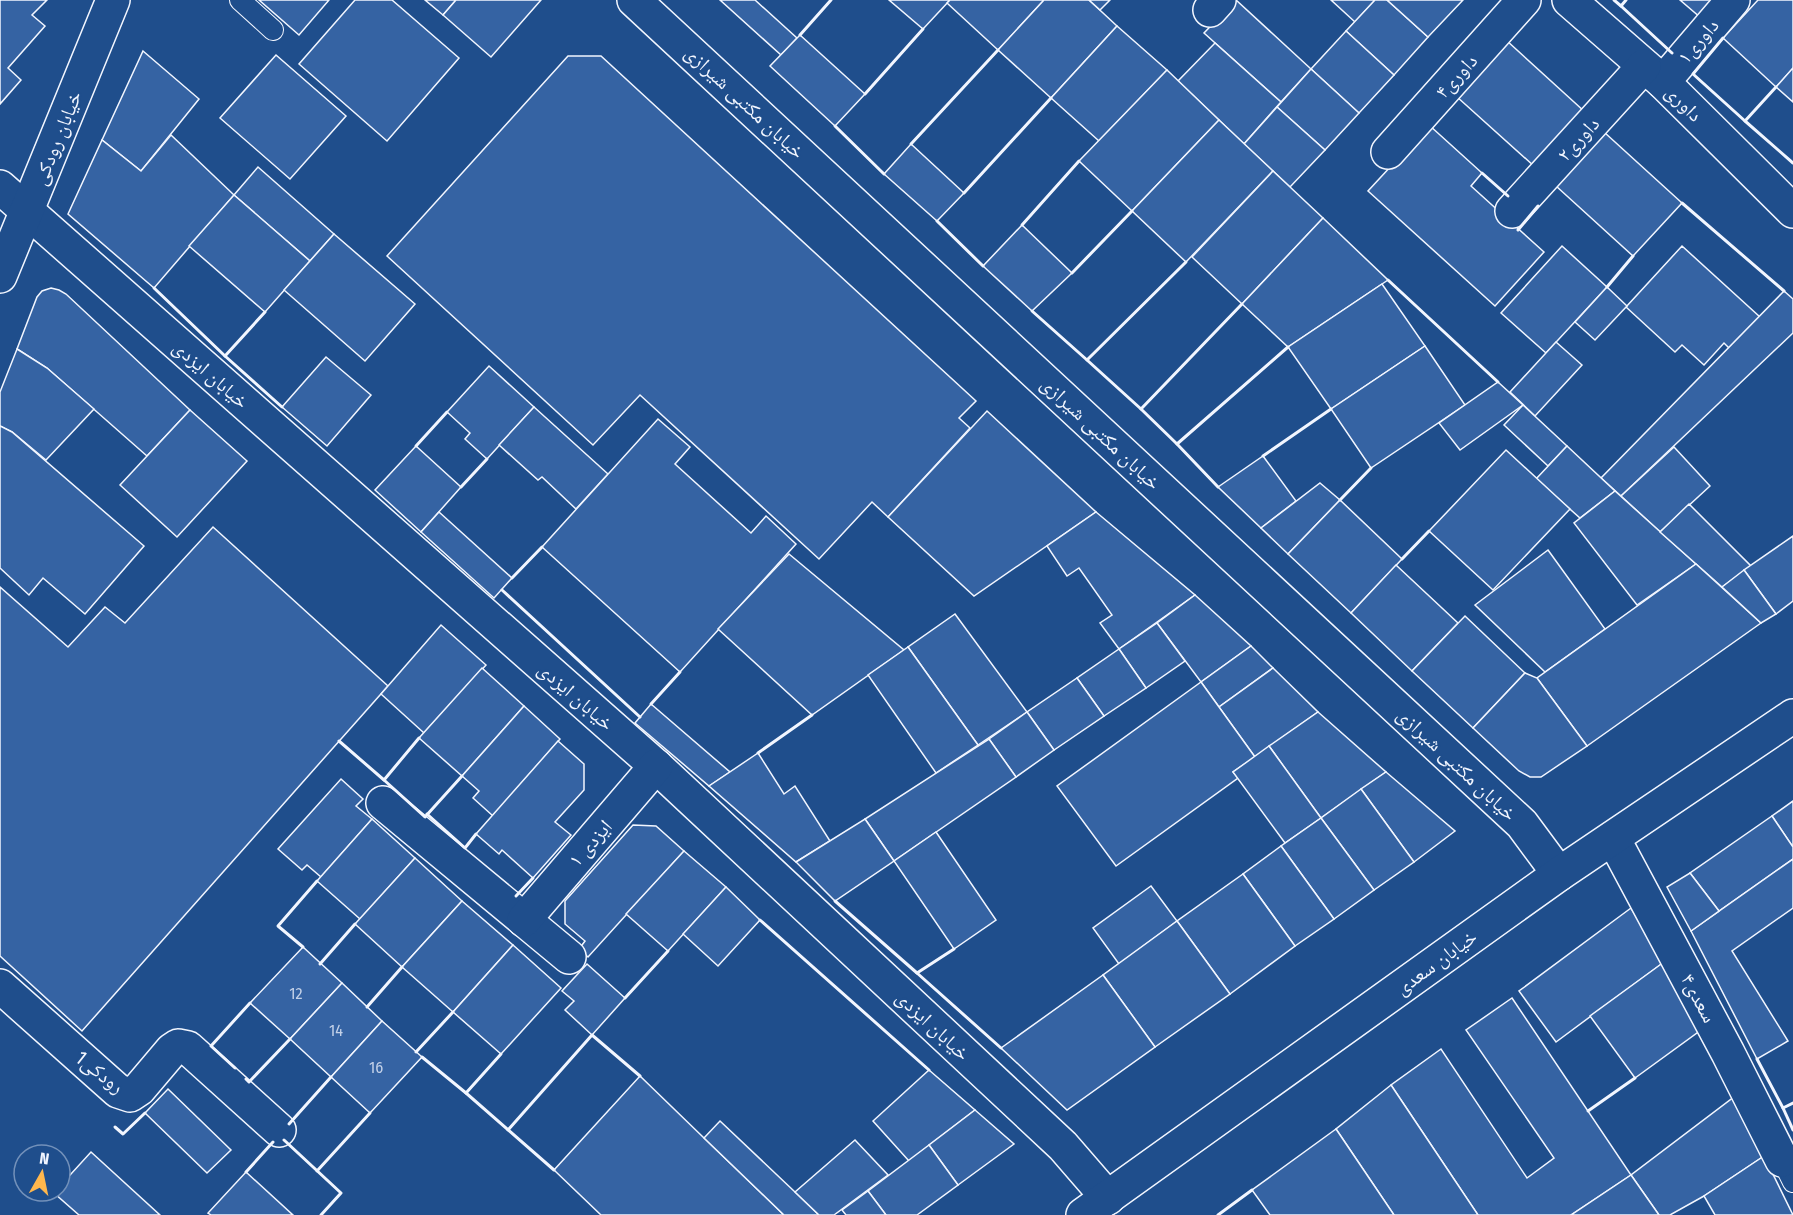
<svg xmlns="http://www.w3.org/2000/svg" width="1793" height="1215" font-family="'Fira Sans Condensed','Noto Naskh Arabic',sans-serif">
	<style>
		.building { fill: #3563a3; stroke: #f2f6ff; stroke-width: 1.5 }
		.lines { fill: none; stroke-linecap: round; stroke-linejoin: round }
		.service-casing { stroke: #f2f6ff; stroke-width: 22 }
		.minor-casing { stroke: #f2f6ff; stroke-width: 36 }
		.tertiary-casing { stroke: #f2f6ff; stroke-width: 36 }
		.service { stroke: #1f4e8c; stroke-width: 20 }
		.minor { stroke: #1f4e8c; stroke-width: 33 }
		.tertiary { stroke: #1f4e8c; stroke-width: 33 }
		.wall { stroke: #f2f6ff; stroke-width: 3 }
		.labels { text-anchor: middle; stroke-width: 4.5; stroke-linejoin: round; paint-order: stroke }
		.number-label { font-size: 16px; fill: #c3d1e8 }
		.street-label { font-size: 20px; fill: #f2f6ff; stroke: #1f4e8c }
	</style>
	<rect width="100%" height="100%" fill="#1f4e8c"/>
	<g class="building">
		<polygon points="0,0 47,0 32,15 45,26 8,68 21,80 0,104"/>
		<polygon points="259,0 329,0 299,35"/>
		<polygon points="355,0 392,0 459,58 387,141 299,64"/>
		<polygon points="425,0 456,0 443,15"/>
		<polygon points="456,0 541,0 491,57 443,15"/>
		<polygon points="720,0 755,0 797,38 781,55"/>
		<polygon points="889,0 950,0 923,29"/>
		<polygon points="950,0 1044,0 998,50 947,3"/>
		<polygon points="1044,0 1089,0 1117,26 1051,98 998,50"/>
		<polygon points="1089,0 1110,0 1100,10"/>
		<polygon points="1236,0 1311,69 1281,102 1204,33"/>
		<polygon points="1331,0 1375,0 1355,22"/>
		<polygon points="1375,0 1387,0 1428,37 1394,75 1346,31"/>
		<polygon points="1387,0 1463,0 1428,37"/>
		<polygon points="1680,0 1718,0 1701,18"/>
		<polygon points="1758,0 1793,0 1793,68 1776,87 1723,38"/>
		<polygon points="1117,26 1167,70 1099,141 1051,98"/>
		<polygon points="1346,31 1394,75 1359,113 1311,69"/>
		<polygon points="800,35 865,94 835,126 770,66"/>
		<polygon points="1506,40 1585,112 1535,167 1456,96"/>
		<polygon points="1215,43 1281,102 1244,144 1178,81"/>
		<polygon points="143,51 199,99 141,171 102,140"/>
		<polygon points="276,55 346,116 290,179 220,118"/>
		<polygon points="568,56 601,56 976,401 959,418 970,428 888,517 872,502 819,559 640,395 593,445 387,256"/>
		<polygon points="1793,68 1793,102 1776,87"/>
		<polygon points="1311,69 1359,113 1325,150 1277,107"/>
		<polygon points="1167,70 1219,120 1132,211 1079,161"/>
		<polygon points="1277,107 1325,150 1290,187 1244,144"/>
		<polygon points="1219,120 1273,171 1186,262 1132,211"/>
		<polygon points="1429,125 1482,173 1471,186 1544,252 1495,306 1368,191"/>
		<polygon points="1604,132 1682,203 1633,256 1556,186"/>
		<polygon points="171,135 234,195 154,288 68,214 102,140 141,171"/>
		<polygon points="911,144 964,193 937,221 884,174"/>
		<polygon points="258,167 334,234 310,261 234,195"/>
		<polygon points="1273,171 1323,218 1242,304 1192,257"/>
		<polygon points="234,195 310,261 265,312 189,246"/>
		<polygon points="1323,218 1388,280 1288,347 1242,304"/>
		<polygon points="1022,225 1072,273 1032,311 983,266"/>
		<polygon points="334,234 415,304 365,361 284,290"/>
		<polygon points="1562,246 1607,287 1546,353 1501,313"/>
		<polygon points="1682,246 1760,317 1729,348 1724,343 1704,365 1682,345 1675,352 1626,307"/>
		<polygon points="1382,284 1425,346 1331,409 1288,347"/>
		<polygon points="1607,287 1627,306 1595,340 1575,322"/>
		<polygon points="51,288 59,290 66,294 190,410 147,456 47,368 17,349 37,297 42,291"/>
		<polygon points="1784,291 1793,299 1793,333 1621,496 1601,478"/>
		<polygon points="1556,342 1582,365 1535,416 1510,392"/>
		<polygon points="1425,346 1465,405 1371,468 1331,409"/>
		<polygon points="17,349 47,368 94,409 46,460 12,432 0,426 0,392"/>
		<polygon points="326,357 371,395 327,446 282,407"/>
		<polygon points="489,366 534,407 487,459 465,439 470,433 447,412"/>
		<polygon points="1498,382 1523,405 1460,450 1439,423"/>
		<polygon points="1523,405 1567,446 1548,466 1504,425"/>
		<polygon points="534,407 608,474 576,509 542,477 538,480 499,445"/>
		<polygon points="190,410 247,461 177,537 120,485"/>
		<polygon points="987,411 1096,512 974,596 888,517"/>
		<polygon points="658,419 690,447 675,464 751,533 766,516 796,544 680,672 542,547"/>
		<polygon points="0,426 12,432 144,546 85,614 43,578 29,595 0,568"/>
		<polygon points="416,446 461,487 421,532 375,490"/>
		<polygon points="1567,446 1615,491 1580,518 1536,479"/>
		<polygon points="1674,447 1710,486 1660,532 1621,496"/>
		<polygon points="1506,450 1570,509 1493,590 1429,531"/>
		<polygon points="1263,456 1296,501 1261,528 1218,487"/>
		<polygon points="1320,483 1340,500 1288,554 1261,528"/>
		<polygon points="1615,491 1696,564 1637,605 1574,523"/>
		<polygon points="1340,500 1402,559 1351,613 1288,554"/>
		<polygon points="1689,504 1751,566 1722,587 1660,532"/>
		<polygon points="439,512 512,578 494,598 421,532"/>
		<polygon points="1096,512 1195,595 1119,649 1100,623 1112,615 1079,568 1067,576 1047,546"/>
		<polygon points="213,527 388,686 82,1031 0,956 0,587 68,647 105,607 125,623"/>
		<polygon points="1793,536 1793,601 1776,614 1744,570"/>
		<polygon points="1548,550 1605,629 1545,672 1475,605"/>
		<polygon points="789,554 904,650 812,715 718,629"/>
		<polygon points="1696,564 1761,623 1587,746 1537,678"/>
		<polygon points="1396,565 1458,623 1412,671 1351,613"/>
		<polygon points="1744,570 1776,614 1761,623 1722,587"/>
		<polygon points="1195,595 1251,646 1201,682 1157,623"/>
		<polygon points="955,614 1027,712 978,745 908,647"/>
		<polygon points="1465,616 1525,673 1473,728 1412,671"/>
		<polygon points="1157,623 1185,661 1146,688 1119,649"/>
		<polygon points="441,625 486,665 424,733 381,694"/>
		<polygon points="1251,646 1273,668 1219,707 1201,682"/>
		<polygon points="908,647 978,745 936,773 868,675"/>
		<polygon points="1119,649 1146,688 1104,716 1077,678"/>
		<polygon points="482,668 524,706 462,776 419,738"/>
		<polygon points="1273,668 1318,712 1255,757 1219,707"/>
		<polygon points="1525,673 1537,678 1587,746 1541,777 1530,777 1519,771 1473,728"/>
		<polygon points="1077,678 1104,716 1054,750 1027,712"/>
		<polygon points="1201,682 1255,757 1233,772 1238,778 1116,866 1057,786"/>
		<polygon points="651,704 730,772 709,786 635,723"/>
		<polygon points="524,706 560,739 493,816 473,798 479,791 462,776"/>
		<polygon points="1027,712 1054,750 1016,777 989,739"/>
		<polygon points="1318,712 1386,772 1321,818 1269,746"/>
		<polygon points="989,739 1016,777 894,861 865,819"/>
		<polygon points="558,741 584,764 584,790 555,822 571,835 533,878 502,850 499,854 476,834"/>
		<polygon points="1269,746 1321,818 1285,843 1233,772"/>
		<polygon points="758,753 784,794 795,786 830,841 796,862 709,786"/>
		<polygon points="1386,772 1455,831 1414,862 1361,789"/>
		<polygon points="341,779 363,799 356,806 372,819 321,877 307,865 302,870 278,849"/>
		<polygon points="1361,789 1414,862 1374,890 1321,818"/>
		<polygon points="1793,801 1793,847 1772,816"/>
		<polygon points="1772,816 1793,847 1793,859 1719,911 1690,873"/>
		<polygon points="1321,818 1374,890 1334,919 1281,846"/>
		<polygon points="372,819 415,858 360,919 317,881"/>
		<polygon points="865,819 894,861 835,901 796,862"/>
		<polygon points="633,825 656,826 684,851 588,957 579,949 585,941 565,924 565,901"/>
		<polygon points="936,832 996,920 954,949 894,861"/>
		<polygon points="1281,846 1334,919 1295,946 1243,874"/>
		<polygon points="684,851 726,887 668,951 626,914"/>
		<polygon points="415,858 462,901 402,967 355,924"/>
		<polygon points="1793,859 1793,908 1732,951 1788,1041 1757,1059 1691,931"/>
		<polygon points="1690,873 1719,911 1691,931 1667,887"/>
		<polygon points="1243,874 1295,946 1230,994 1177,921"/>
		<polygon points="1151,886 1177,921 1119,964 1093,928"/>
		<polygon points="726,887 760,920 718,966 683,934"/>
		<polygon points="462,901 513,945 453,1012 402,967"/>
		<polygon points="1631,908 1664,962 1556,1042 1519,991"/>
		<polygon points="1177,921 1230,994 1155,1047 1103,975"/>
		<polygon points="513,945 561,988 501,1054 453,1012"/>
		<polygon points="303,947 342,983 290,1039 250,1003"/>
		<polygon points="1664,962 1701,1030 1635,1078 1590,1016"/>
		<polygon points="587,964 625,998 592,1035 565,1010 574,1001 562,991"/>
		<polygon points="1103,975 1155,1047 1067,1110 1001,1048"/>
		<polygon points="342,983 382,1021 331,1077 290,1039"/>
		<polygon points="1512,998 1631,1175 1571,1215 1478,1215 1391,1085 1441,1049 1527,1178 1554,1158 1466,1030"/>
		<polygon points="382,1021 422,1057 370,1113 331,1077"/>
		<polygon points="929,1070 975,1110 909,1161 873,1121"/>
		<polygon points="640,1076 704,1138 784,1215 601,1215 554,1170"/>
		<polygon points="1391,1085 1478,1215 1394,1215 1336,1129"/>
		<polygon points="168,1089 231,1150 207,1173 145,1113"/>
		<polygon points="1734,1097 1764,1156 1704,1196 1670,1215 1659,1215 1631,1175"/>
		<polygon points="975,1110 1014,1144 958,1185 929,1145"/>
		<polygon points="720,1121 795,1192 819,1215 784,1215 704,1138"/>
		<polygon points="1336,1129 1394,1215 1270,1215 1252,1190"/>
		<polygon points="855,1140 888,1175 834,1215 819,1215 795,1192"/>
		<polygon points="929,1145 958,1185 917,1215 886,1215 868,1191"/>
		<polygon points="91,1152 160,1215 79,1215 54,1193 60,1191 60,1186"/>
		<polygon points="1764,1156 1793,1215 1715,1215 1704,1196"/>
		<polygon points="246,1172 293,1215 211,1215 208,1213"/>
		<polygon points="1631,1175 1659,1215 1571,1215"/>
		<polygon points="868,1191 886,1215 846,1215 842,1210"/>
	</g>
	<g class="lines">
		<g class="service-casing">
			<g id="service">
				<polyline points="240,0 273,30"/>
				<polyline points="1790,1157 1782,1160 1793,1182"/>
			</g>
		</g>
		<g class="minor-casing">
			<g id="minor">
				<polyline points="634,0 1522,824 1559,874"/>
				<polyline points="1569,0 1663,82 1793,211"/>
				<polyline points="1210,10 1219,0"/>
				<polyline points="1663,82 1733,0"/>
				<polyline points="1388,152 1524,0"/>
				<polyline points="0,187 656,766 1063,1146 1108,1198"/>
				<polyline points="1512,211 1644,66"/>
				<polyline points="383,803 569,957"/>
				<polyline points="1613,838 1728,1053 1782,1160"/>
				<polyline points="524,920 656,766"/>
				<polyline points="0,986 118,1091 130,1095 139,1089 172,1050 178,1046 188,1048 279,1130"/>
			</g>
		</g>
		<g class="tertiary-casing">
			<g id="tertiary">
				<polyline points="0,276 113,0"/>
				<polyline points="1083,1215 1559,874 1793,716"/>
			</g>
		</g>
		<use href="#service" class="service"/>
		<use href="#minor" class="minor"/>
		<use href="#tertiary" class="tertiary"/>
		<g class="wall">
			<polyline points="1614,0 1621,6"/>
			<polyline points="1626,0 1621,6 1672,53"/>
			<polyline points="800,35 831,0"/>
			<polyline points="1723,38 1693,74 1745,121"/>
			<polyline points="1776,87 1745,121 1793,163"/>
			<polyline points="865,94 923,29"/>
			<polyline points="835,126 884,174"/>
			<polyline points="911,144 998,50"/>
			<polyline points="1482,173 1508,196"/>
			<polyline points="964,193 1051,98"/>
			<polyline points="1682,203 1784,291"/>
			<polyline points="937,221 983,266"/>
			<polyline points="1022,225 1079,161"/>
			<polyline points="1518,230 1538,206"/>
			<polyline points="1072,273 1132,211"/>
			<polyline points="1388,280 1498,382"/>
			<polyline points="1607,287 1633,256"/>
			<polyline points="154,288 225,356"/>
			<polyline points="1032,311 1087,360 1186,262"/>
			<polyline points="265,312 225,356 282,407"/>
			<polyline points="1087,360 1141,409 1242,304"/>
			<polyline points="1141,409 1177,444 1288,347"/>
			<polyline points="1177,444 1218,487"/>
			<polyline points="416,446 447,412"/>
			<polyline points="1263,456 1331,409"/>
			<polyline points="461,487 487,459"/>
			<polyline points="1340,500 1371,468"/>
			<polyline points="1402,559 1429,531"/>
			<polyline points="512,578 542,547"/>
			<polyline points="502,590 640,717"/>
			<polyline points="651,704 680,672"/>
			<polyline points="339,741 384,780 419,738"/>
			<polyline points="758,753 812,715"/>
			<polyline points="384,780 425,817 462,776"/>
			<polyline points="427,814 465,848 476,834"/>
			<polyline points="516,896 533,878"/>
			<polyline points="835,901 917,973 954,949"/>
			<polyline points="760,920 929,1070"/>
			<polyline points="303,947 278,926 317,881"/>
			<polyline points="320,964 355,924"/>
			<polyline points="917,973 1001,1048"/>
			<polyline points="625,998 668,951"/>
			<polyline points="367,1007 402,967"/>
			<polyline points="416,1052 453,1012"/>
			<polyline points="422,1057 466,1093 501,1054"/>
			<polyline points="1757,1059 1783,1108 1793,1103"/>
			<polyline points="235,1068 211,1046 250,1003"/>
			<polyline points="246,1079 249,1082 290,1039"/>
			<polyline points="466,1093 554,1170"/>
			<polyline points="1783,1108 1793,1130"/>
			<polyline points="1588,1111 1635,1078"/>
			<polyline points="289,1124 331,1077"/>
			<polyline points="115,1127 123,1134 145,1113"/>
			<polyline points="508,1130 592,1035 640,1076"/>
			<polyline points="284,1140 341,1193 321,1215"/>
			<polyline points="317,1171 370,1113"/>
			<polyline points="246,1172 273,1142"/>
			<polyline points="1218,1215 1252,1190"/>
		</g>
	</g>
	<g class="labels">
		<g class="number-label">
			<text x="296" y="999">12</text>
			<text x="336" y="1036">14</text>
			<text x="376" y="1073">16</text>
		</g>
		<g class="street-label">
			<text transform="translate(1698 41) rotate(-50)" y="7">داوری۱</text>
			<text transform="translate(1456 76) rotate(-48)" y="7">داوری۴</text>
			<text transform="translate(745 102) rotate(43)" y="7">خیابان مکتبی شیرازی</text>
			<text transform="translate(1684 103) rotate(45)" y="7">داوری</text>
			<text transform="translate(57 138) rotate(-68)" y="7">خیابان رودکی</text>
			<text transform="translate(1578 139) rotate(-48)" y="7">داوری۲</text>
			<text transform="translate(211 374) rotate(41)" y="7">خیابان ایزدی</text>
			<text transform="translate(1101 433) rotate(43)" y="7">خیابان مکتبی شیرازی</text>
			<text transform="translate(576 696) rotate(41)" y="7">خیابان ایزدی</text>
			<text transform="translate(1457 764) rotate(43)" y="7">خیابان مکتبی شیرازی</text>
			<text transform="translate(590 843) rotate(-49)" y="7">ایزدی ۱</text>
			<text transform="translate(1436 962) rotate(-36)" y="7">خیابان سعدی</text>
			<text transform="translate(1699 998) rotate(62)" y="7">سعدی۴</text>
			<text transform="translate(933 1025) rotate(43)" y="7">خیابان ایزدی</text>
			<text transform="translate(100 1072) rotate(38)" y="7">1رودکی</text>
		</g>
	</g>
	<g transform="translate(42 1173) rotate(9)"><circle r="28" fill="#1f4e8c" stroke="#7391ba" stroke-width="1.5"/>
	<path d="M0-4.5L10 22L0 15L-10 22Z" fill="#ffb74d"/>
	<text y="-9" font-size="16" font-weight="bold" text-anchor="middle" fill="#f2f6ff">N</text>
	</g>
</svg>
